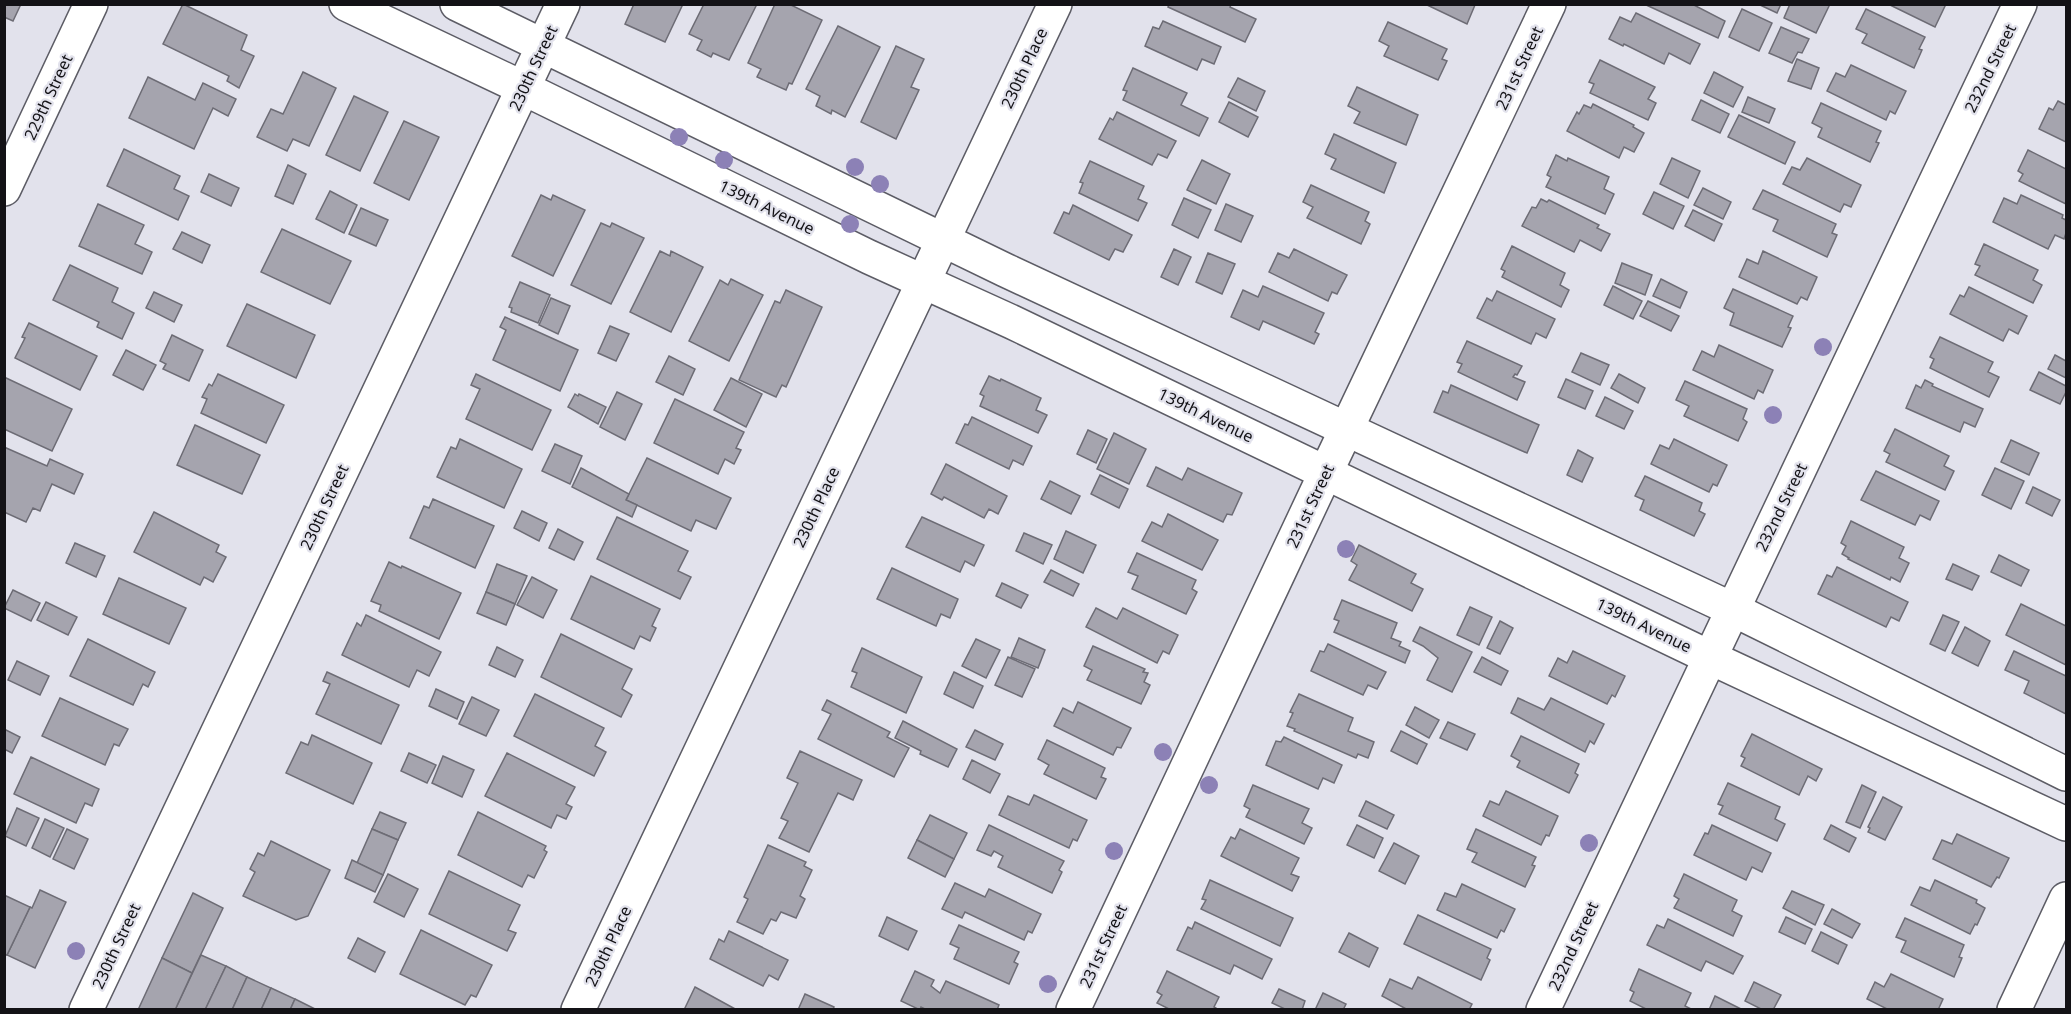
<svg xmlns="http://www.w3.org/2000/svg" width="2071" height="1014" font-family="'Noto Sans',sans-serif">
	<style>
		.building { fill: #a5a4ae; stroke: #6d6c75; stroke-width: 1.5 }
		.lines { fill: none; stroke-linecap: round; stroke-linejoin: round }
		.minor-casing { stroke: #5c5c65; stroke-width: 36 }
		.minor { stroke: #fff; stroke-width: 33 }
		.tree { fill: #8c81b6 }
		.labels { text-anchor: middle; stroke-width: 4.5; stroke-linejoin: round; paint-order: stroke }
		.street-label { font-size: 16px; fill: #131216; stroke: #e2e2ec }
	</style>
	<rect width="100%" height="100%" fill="#e2e2ec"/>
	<g class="building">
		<polygon points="4,4 21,4 13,21 4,17"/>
		<polygon points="183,4 247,35 241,50 254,56 239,88 227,81 229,76 163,44"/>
		<polygon points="634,4 683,4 665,42 625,24"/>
		<polygon points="704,4 757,4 729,60 713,53 711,57 697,50 702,40 689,34"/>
		<polygon points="775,4 789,4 822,20 792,84 789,83 786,90 757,77 761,69 748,63"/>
		<polygon points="1169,4 1231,4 1230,7 1256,19 1245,42 1168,7"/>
		<polygon points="1425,4 1474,4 1475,5 1467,24"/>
		<polygon points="1644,4 1692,4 1725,21 1718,38"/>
		<polygon points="1758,4 1781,4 1777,13"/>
		<polygon points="1790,4 1830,4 1816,33 1784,18"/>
		<polygon points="1888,4 1946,4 1935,27"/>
		<polygon points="1742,9 1772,23 1759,51 1729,37"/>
		<polygon points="1866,9 1925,37 1919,49 1922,50 1914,68 1862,43 1867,34 1856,29"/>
		<polygon points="1636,13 1700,44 1690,64 1669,53 1664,64 1624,44 1623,46 1609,39 1620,17 1631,22"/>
		<polygon points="1163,21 1221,47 1214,64 1202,59 1197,70 1145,46 1153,27 1159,29"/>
		<polygon points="1388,22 1447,49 1442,59 1447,61 1438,80 1384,56 1389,46 1379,41"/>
		<polygon points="838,26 880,47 845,117 832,110 831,114 816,106 820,96 806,89"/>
		<polygon points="1781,27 1809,39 1802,53 1798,52 1792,63 1769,53"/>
		<polygon points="896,46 924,59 911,87 919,90 896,139 861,122"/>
		<polygon points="1797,59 1819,68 1811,89 1788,81"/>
		<polygon points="1600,60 1655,87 1648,99 1656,103 1648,120 1590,93 1594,84 1589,82"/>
		<polygon points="1851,65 1906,91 1895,114 1890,111 1886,120 1827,91 1836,73 1845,77"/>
		<polygon points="1133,68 1187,93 1181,105 1208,118 1199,136 1123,100 1127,91 1123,90"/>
		<polygon points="303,72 336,88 309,146 293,139 287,151 257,137 271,109 283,114"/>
		<polygon points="1714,72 1743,87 1733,107 1704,93"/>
		<polygon points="148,77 195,100 203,83 236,99 228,116 213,108 194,149 129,118"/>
		<polygon points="1238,78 1265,91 1256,111 1228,97"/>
		<polygon points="1357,87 1418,115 1406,145 1354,123 1360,112 1348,106"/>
		<polygon points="354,96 388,112 360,171 326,155"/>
		<polygon points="1748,97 1775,109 1769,123 1742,112"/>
		<polygon points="1701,100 1729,114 1720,133 1692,120"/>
		<polygon points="2058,101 2066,105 2066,142 2039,129 2049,108 2053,110"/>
		<polygon points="1229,102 1258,117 1248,137 1219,122"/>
		<polygon points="1821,103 1881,131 1876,142 1879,143 1870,162 1818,137 1822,128 1812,123"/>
		<polygon points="1593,104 1634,125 1633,127 1644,133 1634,152 1624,147 1619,158 1567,131 1577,112 1579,114 1584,105 1591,108"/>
		<polygon points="1117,112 1176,141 1167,158 1158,154 1152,165 1099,139 1110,118 1113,120"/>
		<polygon points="1739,115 1795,142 1785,164 1728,137"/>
		<polygon points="404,121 439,137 409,200 374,183"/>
		<polygon points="1334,134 1396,163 1384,193 1331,169 1336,159 1325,154"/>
		<polygon points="124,149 180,176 174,189 189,196 178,220 107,186"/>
		<polygon points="2028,150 2066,169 2066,204 2019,181 2023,174 2018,171"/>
		<polygon points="1556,155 1567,161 1568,158 1609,177 1604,189 1614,194 1605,214 1546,187 1551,177 1547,175"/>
		<polygon points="1672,158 1700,171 1688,198 1660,184"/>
		<polygon points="1807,158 1861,185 1851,207 1844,204 1840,212 1783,184 1792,167 1800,170"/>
		<polygon points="1202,160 1230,174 1216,204 1187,190"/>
		<polygon points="1090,161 1144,186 1138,199 1147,203 1138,221 1079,193 1083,183 1080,182"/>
		<polygon points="288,165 306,174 293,204 275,196"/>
		<polygon points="209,174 239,188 231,206 201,192"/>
		<polygon points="1311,185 1369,212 1365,221 1370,224 1361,244 1307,218 1313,207 1303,202"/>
		<polygon points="1703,188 1731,202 1723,219 1694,205"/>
		<polygon points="1763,190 1836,224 1832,233 1837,235 1827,257 1773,231 1778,220 1753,209"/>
		<polygon points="330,191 357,205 344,233 316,219"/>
		<polygon points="1654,192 1684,206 1673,229 1643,214"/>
		<polygon points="541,195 551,200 553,195 585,210 553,276 512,256"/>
		<polygon points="2021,195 2063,215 2062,218 2066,220 2066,233 2064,239 2055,235 2048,249 1993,222 2004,198 2017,204"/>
		<polygon points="1184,198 1211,210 1198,238 1172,225"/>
		<polygon points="1541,199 1547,202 1549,200 1599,225 1597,228 1610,234 1601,251 1580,240 1574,252 1522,226 1532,207 1536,208"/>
		<polygon points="98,204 144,225 135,244 152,252 142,274 79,246"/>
		<polygon points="1226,204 1253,216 1241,242 1215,230"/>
		<polygon points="1073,205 1132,235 1123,252 1115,249 1109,260 1054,233 1064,212 1069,214"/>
		<polygon points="361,208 388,220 376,246 349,234"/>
		<polygon points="1693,210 1722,224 1714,241 1685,226"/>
		<polygon points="601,223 610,227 612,223 644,238 611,304 571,285"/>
		<polygon points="282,229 351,261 330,304 261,272"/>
		<polygon points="182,232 210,245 202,263 173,249"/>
		<polygon points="1984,244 2038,270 2033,280 2042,285 2033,303 1975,275 1980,266 1975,264"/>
		<polygon points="1512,246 1565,273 1560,285 1569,290 1561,307 1502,277 1505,271 1501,269"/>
		<polygon points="1174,249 1191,257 1178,285 1161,277"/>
		<polygon points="1294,249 1347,275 1337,294 1332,292 1328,301 1269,272 1278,253 1289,258"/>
		<polygon points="660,251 670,256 671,251 703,267 671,332 630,312"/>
		<polygon points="1763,251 1817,277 1807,300 1801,297 1797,304 1739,277 1747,259 1758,264"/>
		<polygon points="1208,253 1235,264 1222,294 1196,282"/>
		<polygon points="1622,263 1652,275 1645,295 1615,283"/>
		<polygon points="70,265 118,288 112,302 134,313 122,339 97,327 99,322 53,300"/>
		<polygon points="731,279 763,295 729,361 689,341 720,280 728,285"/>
		<polygon points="1661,279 1687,292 1680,308 1653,296"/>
		<polygon points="520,282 550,295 538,323 511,312 512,308 509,307"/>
		<polygon points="1263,286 1324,313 1315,332 1319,334 1314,344 1263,321 1259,330 1231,317 1243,290 1258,297"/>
		<polygon points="1613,286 1642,301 1633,319 1604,305"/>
		<polygon points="1969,287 2027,316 2018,334 2009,329 2003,341 1950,314 1960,295 1964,297"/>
		<polygon points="1733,289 1793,316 1788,327 1791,328 1782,347 1730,325 1734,313 1724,308"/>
		<polygon points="786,290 822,307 786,387 782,385 776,397 739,380 775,301 780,303"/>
		<polygon points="1497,291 1555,319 1546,338 1536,333 1531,344 1477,318 1487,298 1492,301"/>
		<polygon points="154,292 182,305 174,322 146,308"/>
		<polygon points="551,298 570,306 558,334 539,325"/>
		<polygon points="1648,301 1679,316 1671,331 1640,316"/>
		<polygon points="247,304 315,335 296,378 227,346"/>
		<polygon points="505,317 578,350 560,391 493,360 506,330 500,327"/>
		<polygon points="29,323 97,356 80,390 15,358 25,338 22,337"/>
		<polygon points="610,326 629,334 616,361 598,353"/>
		<polygon points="172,335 203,350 189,381 163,369 166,364 160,361"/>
		<polygon points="1940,337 1993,362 1988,372 1999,377 1989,397 1930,368 1934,359 1930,357"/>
		<polygon points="1467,341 1522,366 1517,375 1515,374 1513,377 1525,382 1517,400 1458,372 1462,364 1457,362"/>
		<polygon points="1719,345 1773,370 1763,393 1758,390 1754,399 1693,370 1702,351 1714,357"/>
		<polygon points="126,350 156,365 143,390 113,375"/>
		<polygon points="1581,353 1609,365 1600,385 1572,372"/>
		<polygon points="2055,355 2066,361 2066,378 2048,369"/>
		<polygon points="669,356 695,369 683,395 656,382"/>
		<polygon points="2039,372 2066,386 2066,392 2060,404 2030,390"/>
		<polygon points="218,374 284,405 266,443 201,413 207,399 202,397 209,384 212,386"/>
		<polygon points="476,374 551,410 532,450 466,419 480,389 471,385"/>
		<polygon points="1619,374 1645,388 1638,403 1611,388"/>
		<polygon points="989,376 1000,381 1001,379 1041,398 1036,410 1047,415 1038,433 980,406 984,396 980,394"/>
		<polygon points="4,377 72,409 52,451 4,429"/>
		<polygon points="731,378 762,394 746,427 714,410"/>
		<polygon points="1566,379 1593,391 1585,409 1558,397"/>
		<polygon points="1925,380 1933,384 1932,386 1983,409 1975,427 1964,422 1960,432 1906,408 1916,385 1921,388"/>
		<polygon points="1685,381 1747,409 1743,419 1747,422 1738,441 1684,416 1689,406 1676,400"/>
		<polygon points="1451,385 1539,425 1527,453 1434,412 1443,391 1448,393"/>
		<polygon points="617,392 642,404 625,440 600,427"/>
		<polygon points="575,394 578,396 579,394 606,407 598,424 568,407"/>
		<polygon points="1605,397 1633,411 1624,429 1596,416"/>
		<polygon points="675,399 744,432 736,448 741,450 734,464 725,459 718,474 654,443"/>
		<polygon points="972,417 1032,446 1023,465 1013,460 1009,469 956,443 965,424 968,425"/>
		<polygon points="195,425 260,455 242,494 177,465"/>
		<polygon points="1895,429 1949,456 1944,466 1954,471 1945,490 1886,462 1890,454 1884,451"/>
		<polygon points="1088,430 1107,439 1096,463 1077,454"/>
		<polygon points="1114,433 1146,449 1129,484 1097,469"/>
		<polygon points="460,439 522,469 504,508 437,477 451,447 456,449"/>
		<polygon points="1674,439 1727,465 1717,486 1713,484 1709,492 1651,464 1660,445 1669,449"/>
		<polygon points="2011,440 2039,453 2029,475 2001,462"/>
		<polygon points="555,444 582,456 570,484 542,471"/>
		<polygon points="4,447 47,466 50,459 83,474 74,494 52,484 40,511 33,508 26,522 4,512"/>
		<polygon points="1578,450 1593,458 1582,482 1567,475"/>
		<polygon points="647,458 731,498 716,529 696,520 691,531 626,500"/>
		<polygon points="946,464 1007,496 998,514 989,509 984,518 944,497 942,500 931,494"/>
		<polygon points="1156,467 1182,480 1188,468 1242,493 1232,515 1227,514 1223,522 1147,486"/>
		<polygon points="581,468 629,494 626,500 637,505 632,517 572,487"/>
		<polygon points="1995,468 2024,481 2011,509 1982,495"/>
		<polygon points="1876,471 1939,501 1930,520 1920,515 1915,525 1861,500"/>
		<polygon points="1100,475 1128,489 1119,508 1091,494"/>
		<polygon points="1645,476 1702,503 1699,511 1705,514 1694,536 1640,510 1644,500 1635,496"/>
		<polygon points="1050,481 1080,496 1071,514 1041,499"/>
		<polygon points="2033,487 2060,500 2052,516 2026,503"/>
		<polygon points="433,499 494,526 475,568 410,538 424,506 429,508"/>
		<polygon points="522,511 547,523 539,541 514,528"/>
		<polygon points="154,512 219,545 216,552 226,557 213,582 204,577 200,585 134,552"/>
		<polygon points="1168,514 1218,540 1202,570 1142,541 1152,522 1162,527"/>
		<polygon points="617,517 688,551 678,571 691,577 680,599 597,559"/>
		<polygon points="922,517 984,545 974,566 965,561 960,572 906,547"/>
		<polygon points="1851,521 1904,547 1899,558 1909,563 1900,582 1891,577 1890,580 1848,559 1849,558 1842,554 1846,546 1841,543"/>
		<polygon points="558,529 583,542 574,560 549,548"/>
		<polygon points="1066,531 1096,545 1083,573 1054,559"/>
		<polygon points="1024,533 1052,545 1043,564 1016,551"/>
		<polygon points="75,543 105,556 96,577 66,563"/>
		<polygon points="1359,545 1416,574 1411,583 1423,589 1412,611 1349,580 1357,565 1351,561"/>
		<polygon points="1137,553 1196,580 1192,589 1197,592 1186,614 1132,589 1138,576 1128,572"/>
		<polygon points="1999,555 2029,570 2021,586 1991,572"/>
		<polygon points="389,562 401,568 402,566 461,593 439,639 379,611 381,605 371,601"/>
		<polygon points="497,564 527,576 515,604 486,592"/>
		<polygon points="1953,564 1979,576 1972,590 1946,579"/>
		<polygon points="1837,567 1908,602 1899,621 1891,617 1886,627 1818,594 1827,575 1832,577"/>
		<polygon points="892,568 958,599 950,618 941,614 936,626 877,599"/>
		<polygon points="1051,570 1079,584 1073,596 1044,582"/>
		<polygon points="591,576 660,609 652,626 656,628 650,641 640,636 634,649 571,619"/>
		<polygon points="532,577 557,590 543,618 517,605"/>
		<polygon points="119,578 186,608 169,644 103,614"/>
		<polygon points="1002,583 1028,595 1021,608 996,596"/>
		<polygon points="13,590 40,603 31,621 4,608"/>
		<polygon points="486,592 515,604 506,625 477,613"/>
		<polygon points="1342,600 1397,623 1391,638 1401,642 1399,646 1410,651 1405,663 1334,632 1339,621 1334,619"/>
		<polygon points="46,602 77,617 68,635 37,620"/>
		<polygon points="2021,604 2066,626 2066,665 2006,635"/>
		<polygon points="1470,607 1492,617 1479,645 1457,635"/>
		<polygon points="1096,608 1117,619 1123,608 1178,635 1169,654 1163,651 1157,663 1086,627"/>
		<polygon points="366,615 441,652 429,676 417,670 409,687 342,655 357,623 361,626"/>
		<polygon points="1943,615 1959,622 1945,651 1930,644"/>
		<polygon points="1500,621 1513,628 1500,654 1487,648"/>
		<polygon points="1420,627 1472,652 1452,692 1427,680 1438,658 1423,646 1413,641"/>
		<polygon points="1965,627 1990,641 1978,666 1952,653"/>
		<polygon points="561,634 632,669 622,689 632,695 621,717 541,677"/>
		<polygon points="1019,638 1045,650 1038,668 1011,657"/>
		<polygon points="88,639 155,672 148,687 143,684 133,705 70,676"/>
		<polygon points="976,639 1000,650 986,678 962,666"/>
		<polygon points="1328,644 1386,672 1377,689 1368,685 1363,695 1311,671 1320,651 1324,652"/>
		<polygon points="1093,646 1145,669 1143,672 1148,673 1144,682 1150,685 1141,704 1087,680 1092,670 1084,666"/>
		<polygon points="497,647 523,660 515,677 489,665"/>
		<polygon points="862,648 922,677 906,713 851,687 857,673 852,671"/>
		<polygon points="1573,651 1625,676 1615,697 1612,695 1607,704 1549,676 1558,658 1567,663"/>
		<polygon points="2014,651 2066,676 2066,714 2024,693 2029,681 2005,670"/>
		<polygon points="1008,657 1035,669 1022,697 995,685"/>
		<polygon points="1482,657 1508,671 1501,685 1474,672"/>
		<polygon points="17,661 49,676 40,695 8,680"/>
		<polygon points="327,672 399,705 381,744 316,714 330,684 323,681"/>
		<polygon points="954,672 983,686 973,708 944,694"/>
		<polygon points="436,689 464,702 457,719 429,706"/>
		<polygon points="535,694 604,728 595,746 606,752 594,776 514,736"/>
		<polygon points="1299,694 1353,718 1348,731 1374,742 1368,758 1358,754 1356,758 1294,731 1295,729 1287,726 1293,713 1290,712"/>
		<polygon points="472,697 499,710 486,736 459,724"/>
		<polygon points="60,698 128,729 119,746 114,744 105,765 42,736"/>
		<polygon points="1518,698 1544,710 1551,698 1604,724 1594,744 1590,741 1585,752 1511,713"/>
		<polygon points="827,700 890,732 887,737 909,748 894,777 818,739 831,714 822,710"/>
		<polygon points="1078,702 1131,728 1121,748 1117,747 1113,755 1054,726 1063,708 1073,713"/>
		<polygon points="1415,707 1439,720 1429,738 1406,725"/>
		<polygon points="903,721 957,749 948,767 920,754 921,751 895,738"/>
		<polygon points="1448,722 1475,734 1467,750 1440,738"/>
		<polygon points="4,729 20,737 12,753 4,749"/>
		<polygon points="975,730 1003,744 995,760 966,747"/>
		<polygon points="1401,731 1427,744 1417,764 1391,751"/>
		<polygon points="1752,734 1822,769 1816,781 1808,776 1799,795 1741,766 1745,758 1741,756"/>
		<polygon points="312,735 372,763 353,804 286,773 301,742 308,745"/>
		<polygon points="1521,736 1579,764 1575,773 1578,775 1569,793 1517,767 1520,761 1511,756"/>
		<polygon points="1284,737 1342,765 1334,783 1323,778 1318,789 1266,765 1276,741 1281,742"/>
		<polygon points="1047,740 1105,768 1101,777 1106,779 1096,799 1044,774 1049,765 1038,759"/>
		<polygon points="800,751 862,780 853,800 838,793 809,852 779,838 788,821 781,818 798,783 787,778"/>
		<polygon points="409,753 436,765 427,783 401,771"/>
		<polygon points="507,753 575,787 566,804 572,807 566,819 557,815 551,828 485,796"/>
		<polygon points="443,756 474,770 462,797 432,783"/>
		<polygon points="31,757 99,789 92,806 85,803 76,823 14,794"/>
		<polygon points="972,760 1000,774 990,793 963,779"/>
		<polygon points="1728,783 1780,807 1775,819 1785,824 1777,841 1719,814 1723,806 1718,804"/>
		<polygon points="1253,785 1309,809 1302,823 1312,828 1304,844 1246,817 1250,809 1244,806"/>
		<polygon points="1862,785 1876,792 1860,828 1846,822"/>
		<polygon points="1506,791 1558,816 1549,836 1546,835 1541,845 1483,816 1490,801 1499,805"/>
		<polygon points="1034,795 1087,820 1077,841 1073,839 1069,848 999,815 1008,796 1029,805"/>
		<polygon points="1883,797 1902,807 1885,840 1868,832 1870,828 1868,827"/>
		<polygon points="1366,801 1394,815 1387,829 1359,816"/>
		<polygon points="17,808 39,818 26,846 5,836"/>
		<polygon points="380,812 406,823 398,840 372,829"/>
		<polygon points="478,812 546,846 544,850 547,852 534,878 528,875 522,887 458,855"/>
		<polygon points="930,815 967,833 954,859 917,840"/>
		<polygon points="45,819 64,828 50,857 32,848"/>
		<polygon points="989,825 1064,861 1059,870 1062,872 1052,893 998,867 1003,856 994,851 991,856 977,850"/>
		<polygon points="1357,825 1383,838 1374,858 1347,845"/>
		<polygon points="1712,825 1771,853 1762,872 1752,867 1746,880 1694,855 1705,833 1708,834"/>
		<polygon points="1831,825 1856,838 1849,852 1824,839"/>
		<polygon points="67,829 88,839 74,869 53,859"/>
		<polygon points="372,829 398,840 383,875 357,863"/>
		<polygon points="1240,829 1299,858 1291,874 1299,877 1292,891 1221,856 1231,837 1235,839"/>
		<polygon points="1476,829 1536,857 1532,865 1535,866 1525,887 1472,862 1477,853 1467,849"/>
		<polygon points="1957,834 2009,858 1999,878 1997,877 1991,887 1933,859 1942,840 1952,844"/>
		<polygon points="917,840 954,859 945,877 908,858"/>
		<polygon points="271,841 330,870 308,916 296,920 243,896 255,872 250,869 258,853 264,856"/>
		<polygon points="1394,843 1419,856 1405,884 1379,871"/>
		<polygon points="768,845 806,862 804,866 812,870 800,896 805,899 796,918 781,912 776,921 771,919 763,934 737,922 748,899 744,897"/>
		<polygon points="352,860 383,875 375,892 345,878"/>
		<polygon points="449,871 520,905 508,930 516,933 507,951 429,914"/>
		<polygon points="388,874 418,889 404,917 374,902"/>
		<polygon points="1684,874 1737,900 1732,911 1742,916 1733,936 1674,908 1679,899 1674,896"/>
		<polygon points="1210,880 1293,918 1280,946 1201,909 1206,900 1202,899"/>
		<polygon points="1935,880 1977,900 1976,903 1985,908 1977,925 1975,924 1970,934 1911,905 1920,887 1930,891"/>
		<polygon points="955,883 985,897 989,889 1041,914 1032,933 1028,931 1024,940 965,912 962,918 942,909"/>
		<polygon points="1462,884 1515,909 1504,932 1501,930 1497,938 1437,910 1445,893 1456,897"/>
		<polygon points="40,890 66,902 35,968 7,955 30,907 32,908"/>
		<polygon points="1792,891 1824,905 1815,925 1783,908"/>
		<polygon points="193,893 223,908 192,973 162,958"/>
		<polygon points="4,895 30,907 7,955 4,954"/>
		<polygon points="1832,909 1860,924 1852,938 1824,924"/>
		<polygon points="1418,915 1491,949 1487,958 1490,960 1481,980 1404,944"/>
		<polygon points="887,917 917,931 908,950 879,936"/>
		<polygon points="1786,917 1812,929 1805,944 1779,932"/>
		<polygon points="1905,918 1964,945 1959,957 1962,958 1954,977 1901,952 1906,941 1896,937"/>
		<polygon points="1668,919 1743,956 1733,974 1706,961 1701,971 1647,945 1657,925 1664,928"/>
		<polygon points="1195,922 1272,959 1262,979 1234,965 1230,974 1177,950 1188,927 1192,929"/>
		<polygon points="959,925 1019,952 1014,962 1018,964 1009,984 954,959 959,948 950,944"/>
		<polygon points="421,930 492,965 476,997 471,995 465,1005 400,974"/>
		<polygon points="729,931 788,960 778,980 769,975 763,986 710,959 719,939 724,942"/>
		<polygon points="1821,932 1847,945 1838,964 1812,951"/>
		<polygon points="1349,933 1378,948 1369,967 1339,952"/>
		<polygon points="358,938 385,952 375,972 348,958"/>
		<polygon points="201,955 226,966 205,1010 175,1010"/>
		<polygon points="162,958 192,973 175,1010 138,1010"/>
		<polygon points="226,966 247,977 232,1010 205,1010"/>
		<polygon points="1639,969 1691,993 1685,1006 1693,1010 1648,1010 1630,1001 1634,992 1630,990"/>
		<polygon points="915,971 934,980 931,986 940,993 946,981 999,1005 997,1010 927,1010 921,1007 920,1010 901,1001"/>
		<polygon points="1167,971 1219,997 1214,1007 1219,1010 1171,1010 1157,1003 1162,995 1157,992"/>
		<polygon points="1891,974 1943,999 1938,1010 1889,1010 1867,999 1875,982 1884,987"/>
		<polygon points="247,977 271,988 261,1010 232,1010"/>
		<polygon points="1418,977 1472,1004 1469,1010 1408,1010 1382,996 1390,979 1412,989"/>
		<polygon points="1754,982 1781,995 1773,1010 1763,1010 1745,1001"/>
		<polygon points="695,987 737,1010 684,1010"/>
		<polygon points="271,988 295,999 290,1010 261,1010"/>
		<polygon points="1279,989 1305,1001 1302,1010 1287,1010 1272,1003"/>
		<polygon points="1323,993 1346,1004 1343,1010 1315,1010"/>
		<polygon points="805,994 834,1007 833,1010 798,1010"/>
		<polygon points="1715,996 1743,1010 1709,1010"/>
		<polygon points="295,999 317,1010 290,1010"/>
	</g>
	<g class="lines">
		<g class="minor-casing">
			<g id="minor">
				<polyline points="346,4 523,88 869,257 1012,322 1709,657 2066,824"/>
				<polyline points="457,4 1005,270 1732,609 2066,774"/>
				<polyline points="4,189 91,4"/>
				<polyline points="86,1010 563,4"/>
				<polyline points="578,1010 1055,4"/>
				<polyline points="1073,1010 1326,472 1549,4"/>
				<polyline points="1543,1010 2020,4"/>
				<polyline points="2014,1010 2066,899"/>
			</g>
		</g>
		<use href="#minor" class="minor"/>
	</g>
	<g class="tree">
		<circle cx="679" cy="137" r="9"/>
		<circle cx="724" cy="160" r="9"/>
		<circle cx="855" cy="167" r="9"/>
		<circle cx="880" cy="184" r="9"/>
		<circle cx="850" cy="224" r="9"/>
		<circle cx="1823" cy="347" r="9"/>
		<circle cx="1773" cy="415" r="9"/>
		<circle cx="1346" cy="549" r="9"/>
		<circle cx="1163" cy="752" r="9"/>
		<circle cx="1209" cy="785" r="9"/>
		<circle cx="1589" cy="843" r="9"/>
		<circle cx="1114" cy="851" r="9"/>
		<circle cx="76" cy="951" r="9"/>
		<circle cx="1048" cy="984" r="9"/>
	</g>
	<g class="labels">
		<g class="street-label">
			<text transform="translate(533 68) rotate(-65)" y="6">230th Street</text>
			<text transform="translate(1024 68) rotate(-65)" y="6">230th Place</text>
			<text transform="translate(1519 68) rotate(-65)" y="6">231st Street</text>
			<text transform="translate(1990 68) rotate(-64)" y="6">232nd Street</text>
			<text transform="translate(48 97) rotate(-65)" y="6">229th Street</text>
			<text transform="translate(767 207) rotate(26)" y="6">139th Avenue</text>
			<text transform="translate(1206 415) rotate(26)" y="6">139th Avenue</text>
			<text transform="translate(1310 506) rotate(-65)" y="6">231st Street</text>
			<text transform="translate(324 507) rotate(-65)" y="6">230th Street</text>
			<text transform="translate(816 507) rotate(-65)" y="6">230th Place</text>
			<text transform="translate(1781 507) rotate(-64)" y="6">232nd Street</text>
			<text transform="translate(1644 625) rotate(26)" y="6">139th Avenue</text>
			<text transform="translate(116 946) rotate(-65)" y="6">230th Street</text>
			<text transform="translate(608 946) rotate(-65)" y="6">230th Place</text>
			<text transform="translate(1103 946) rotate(-65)" y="6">231st Street</text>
			<text transform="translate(1573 946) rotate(-65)" y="6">232nd Street</text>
		</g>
	</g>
	<rect width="2071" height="1014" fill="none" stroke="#131216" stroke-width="12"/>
</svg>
